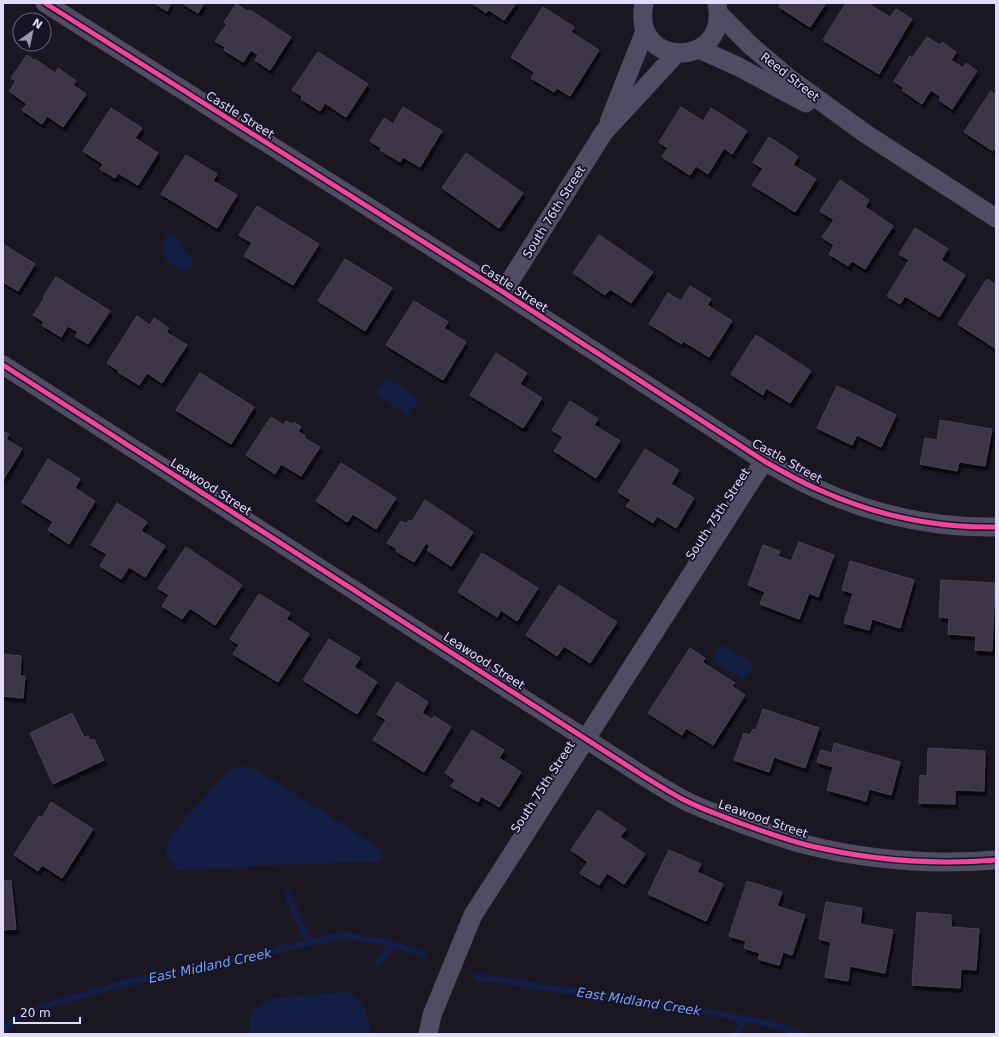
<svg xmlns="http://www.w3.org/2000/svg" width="999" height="1037" font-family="'DejaVu Sans',sans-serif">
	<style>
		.water { fill: #121e43 }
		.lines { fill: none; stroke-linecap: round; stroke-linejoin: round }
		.stream { stroke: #121e43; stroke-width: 7 }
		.building { fill: #3a3444; stroke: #484255; filter: url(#shadow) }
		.street { stroke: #504c61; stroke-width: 19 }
		.cycleway-casing { stroke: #181226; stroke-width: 8 }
		.cycleway { stroke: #ed469a; stroke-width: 5 }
		.labels { text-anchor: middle; stroke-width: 3.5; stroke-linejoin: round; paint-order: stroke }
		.street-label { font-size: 12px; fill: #e2dbfc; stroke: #181226 }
		.water-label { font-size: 13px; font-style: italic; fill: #72a7f2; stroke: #181226 }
	</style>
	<defs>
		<filter id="shadow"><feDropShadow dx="2.5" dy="4.5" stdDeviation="0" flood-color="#0009"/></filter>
	</defs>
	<rect width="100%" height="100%" fill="#1a1622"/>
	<g class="water">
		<path d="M171,235C181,238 177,240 182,248C185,253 191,253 193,259C194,262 193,265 191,268C183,276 172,265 166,260L163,245L166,236Z"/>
		<polygon points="386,377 419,399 408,416 375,394"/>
		<polygon points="722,644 754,665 744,680 712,660"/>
		<path d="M244,766L258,771L352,830L382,851V857L380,863L357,862L178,870C165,857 164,854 169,836L229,770Z"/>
		<path d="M349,992C367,1006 367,1013 371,1034H249V1021L254,1009L273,998Z"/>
	</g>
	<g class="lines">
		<g class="stream">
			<polyline points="288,896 309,943"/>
			<polyline points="378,963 392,944"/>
			<polyline points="477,977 703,1011 779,1026 800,1034"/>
			<polyline points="3,1029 25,1012 117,985 344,935 386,942 423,954"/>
			<polyline points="736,1034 744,1019"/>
		</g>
	</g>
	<g class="building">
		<polygon points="154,3 171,3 167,11"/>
		<polygon points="182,3 204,3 198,13"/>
		<polygon points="472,3 516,3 504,20 489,10 486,13"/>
		<polygon points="781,3 826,3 810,27 779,7"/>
		<polygon points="846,3 867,3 890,17 896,9 912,19 879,74 823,40"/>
		<polygon points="236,4 249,12 250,10 291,37 270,70 255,60 258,55 251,50 243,62 224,50 225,47 215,41 227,24 224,22"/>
		<polygon points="543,7 574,27 571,32 599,50 570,96 557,88 554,92 531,78 534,72 511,57"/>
		<polygon points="927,37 940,45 942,42 956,52 951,60 963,68 966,63 977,71 952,109 939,100 941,97 931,90 922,104 902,90 904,88 894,81 910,56 912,58"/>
		<polygon points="318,52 368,84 346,117 325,103 320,111 301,99 302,96 292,90"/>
		<polygon points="27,55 34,60 35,59 55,73 58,68 76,81 73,85 86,94 63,127 47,116 42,124 22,110 27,104 9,91 16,81 11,78"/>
		<polygon points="991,91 996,95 996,147 993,151 964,132"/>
		<polygon points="403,107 442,131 420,167 403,157 400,162 380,150 381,148 370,141 384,118 393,124"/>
		<polygon points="681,107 703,121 711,108 747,131 732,154 724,148 708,174 696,166 690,175 662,157 668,148 659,142"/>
		<polygon points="111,108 142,128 135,138 158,153 138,185 118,173 115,178 100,169 103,164 83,151"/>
		<polygon points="769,137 798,156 793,165 816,179 795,212 752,185 763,169 753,162"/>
		<polygon points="466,153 523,193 499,228 442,188"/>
		<polygon points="186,155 217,174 213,181 237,195 217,228 161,194"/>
		<polygon points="840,180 869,200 865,207 893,226 865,269 852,261 848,266 829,254 834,245 822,237 834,220 820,211"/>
		<polygon points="257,206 319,244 293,285 244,256 252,243 239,235"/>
		<polygon points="915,228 948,249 941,260 965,275 939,317 905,296 900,304 887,296 909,260 899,254"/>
		<polygon points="599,235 653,272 631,303 610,289 605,295 573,273"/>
		<polygon points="3,244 35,264 18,291 3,282"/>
		<polygon points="345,259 392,288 365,331 318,301"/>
		<polygon points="56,277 110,311 88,344 75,336 78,332 68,326 61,337 42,325 44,322 33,315 45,297 43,297"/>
		<polygon points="987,279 996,285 996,349 958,324"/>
		<polygon points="690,286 711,299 707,305 732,321 709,357 683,341 682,344 649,324 668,293 681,301"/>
		<polygon points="414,301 448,322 444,328 466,342 443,380 386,345"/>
		<polygon points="137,316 150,325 154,318 169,328 166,332 187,345 162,383 147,373 139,385 118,372 119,371 107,363"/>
		<polygon points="756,335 811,371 790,403 766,388 763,395 731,374"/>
		<polygon points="496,353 527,373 520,384 542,398 523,428 470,395"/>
		<polygon points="200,373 254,407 231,444 176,410"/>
		<polygon points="837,386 896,415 881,447 857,435 852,445 817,428"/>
		<polygon points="570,401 598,419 594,425 620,441 596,478 554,451 563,437 552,430"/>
		<polygon points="271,417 284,425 286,421 292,424 294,422 301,427 298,431 305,436 304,438 320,447 301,476 281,464 275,474 246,455"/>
		<polygon points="940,420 992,429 985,466 959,462 957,471 920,464 925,438 937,440"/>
		<polygon points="3,431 9,434 6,439 22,449 3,480"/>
		<polygon points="645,449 679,470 671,484 694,498 676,528 657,516 653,523 626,506 631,500 618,492"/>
		<polygon points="48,459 80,479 75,488 95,501 69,544 48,530 53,522 22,502"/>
		<polygon points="341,463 396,498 376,529 353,514 347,522 316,501"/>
		<polygon points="425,500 473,532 451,566 427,550 430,546 426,543 414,562 396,551 397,549 387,543 401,521 406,524 409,520 412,521"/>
		<polygon points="117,503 147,522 141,531 165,546 145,577 129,567 121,579 100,566 107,554 91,545"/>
		<polygon points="799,542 834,555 818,597 809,593 799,619 760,604 765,592 748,585 763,545 780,551 778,556 791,561"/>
		<polygon points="186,547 242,585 215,625 190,608 182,619 162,606 169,595 158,588"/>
		<polygon points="482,553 538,588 517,621 501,610 497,617 458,592"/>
		<polygon points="850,561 914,580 900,628 872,619 869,630 844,623 853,593 842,590"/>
		<polygon points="941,580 995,583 992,651 975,650 976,636 948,634 949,618 939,617"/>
		<polygon points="559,585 617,622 590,663 564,646 557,656 526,635"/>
		<polygon points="259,594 290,613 286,619 309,634 278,682 233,654 239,645 230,639"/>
		<polygon points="329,639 360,658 354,667 377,682 357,714 303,680"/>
		<polygon points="690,648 705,658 702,662 735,683 732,686 745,695 713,745 686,728 682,735 648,713"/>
		<polygon points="3,654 21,656 20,676 25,676 23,698 3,696"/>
		<polygon points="397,682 428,702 422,713 432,719 434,716 451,727 424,772 373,740 386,720 377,714"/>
		<polygon points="763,709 819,728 805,768 774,757 769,772 734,760 744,733 750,735 753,729 756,730"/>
		<polygon points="72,713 84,737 88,736 90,741 94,739 104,760 53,784 30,733"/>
		<polygon points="472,730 504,750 499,758 521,772 499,807 481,796 478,802 451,786 455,780 445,773"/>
		<polygon points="834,743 900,762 891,795 869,789 866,801 827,790 833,767 817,762 821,750 832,753"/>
		<polygon points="928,748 985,751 984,791 955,790 955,804 919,803 920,775 927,776"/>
		<polygon points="51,802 93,829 62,878 42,865 38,871 14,855 39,816 42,818"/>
		<polygon points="598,810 626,829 620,837 645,854 624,884 607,873 599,885 580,873 588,862 571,850"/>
		<polygon points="669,850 701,864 697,872 723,884 706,921 648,894"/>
		<polygon points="11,880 16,929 3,930 3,881"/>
		<polygon points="747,881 782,892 777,906 805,915 792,955 783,952 779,965 758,959 760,953 744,948 746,941 729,936"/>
		<polygon points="826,902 862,908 860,924 893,930 885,973 850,966 848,981 825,977 831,942 819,939"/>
		<polygon points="917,912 951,915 951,927 979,929 976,970 961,969 960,988 912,985"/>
	</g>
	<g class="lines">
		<g class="street">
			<path d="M45,3L503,292L764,461C780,470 797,480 815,488C871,514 934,528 996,527"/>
			<path d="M644,3C630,70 730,69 717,4"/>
			<polyline points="719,14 750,45 790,79 866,134 996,218"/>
			<polyline points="699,49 739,67 806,103"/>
			<polyline points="609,122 645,31"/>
			<polyline points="503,292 604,132 677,53"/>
			<path d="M3,365L645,777C658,785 671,793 684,800C702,809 722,816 740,823C762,831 784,839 807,845C868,860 933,865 996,860"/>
			<polyline points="428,1034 432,1015 473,915 764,461"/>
		</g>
		<g class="cycleway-casing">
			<g id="cycleway">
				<path d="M45,3L503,292L764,461C780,470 797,480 815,488C871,514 934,528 996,527"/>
				<path d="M3,365L645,777C658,785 671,793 684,800C702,809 722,816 740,823C762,831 784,839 807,845C868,860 933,865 996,860"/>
			</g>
		</g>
		<use href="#cycleway" class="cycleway"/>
	</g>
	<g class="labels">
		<g class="street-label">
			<text transform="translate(790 77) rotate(38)" y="4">Reed Street</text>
			<text transform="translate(240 115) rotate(32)" y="4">Castle Street</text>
			<text transform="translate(554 212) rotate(-58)" y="4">South 76th Street</text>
			<text transform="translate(514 288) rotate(33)" y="4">Castle Street</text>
			<text transform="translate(787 461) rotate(29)" y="4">Castle Street</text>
			<text transform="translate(211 487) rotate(33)" y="4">Leawood Street</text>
			<text transform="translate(718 514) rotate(-57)" y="4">South 75th Street</text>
			<text transform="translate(484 661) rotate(33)" y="4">Leawood Street</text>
			<text transform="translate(543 787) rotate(-57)" y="4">South 75th Street</text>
			<text transform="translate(763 819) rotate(19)" y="4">Leawood Street</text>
		</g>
		<g class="water-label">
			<text transform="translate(210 965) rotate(-12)" y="5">East Midland Creek</text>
			<text transform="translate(639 1001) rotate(9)" y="5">East Midland Creek</text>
		</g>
	</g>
	<rect width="999" height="1037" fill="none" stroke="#e2dbfc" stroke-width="8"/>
	<g transform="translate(32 32) rotate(33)"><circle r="19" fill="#181226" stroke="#69627c"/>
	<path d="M0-3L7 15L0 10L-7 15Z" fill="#9c96b0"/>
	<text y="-6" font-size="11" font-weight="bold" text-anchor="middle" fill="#e2dbfc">N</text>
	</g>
	<path d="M14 1017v6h66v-6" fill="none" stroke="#e2dbfc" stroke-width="2"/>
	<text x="20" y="1017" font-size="12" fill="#e2dbfc" stroke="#181226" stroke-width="3" paint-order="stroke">20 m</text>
</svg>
